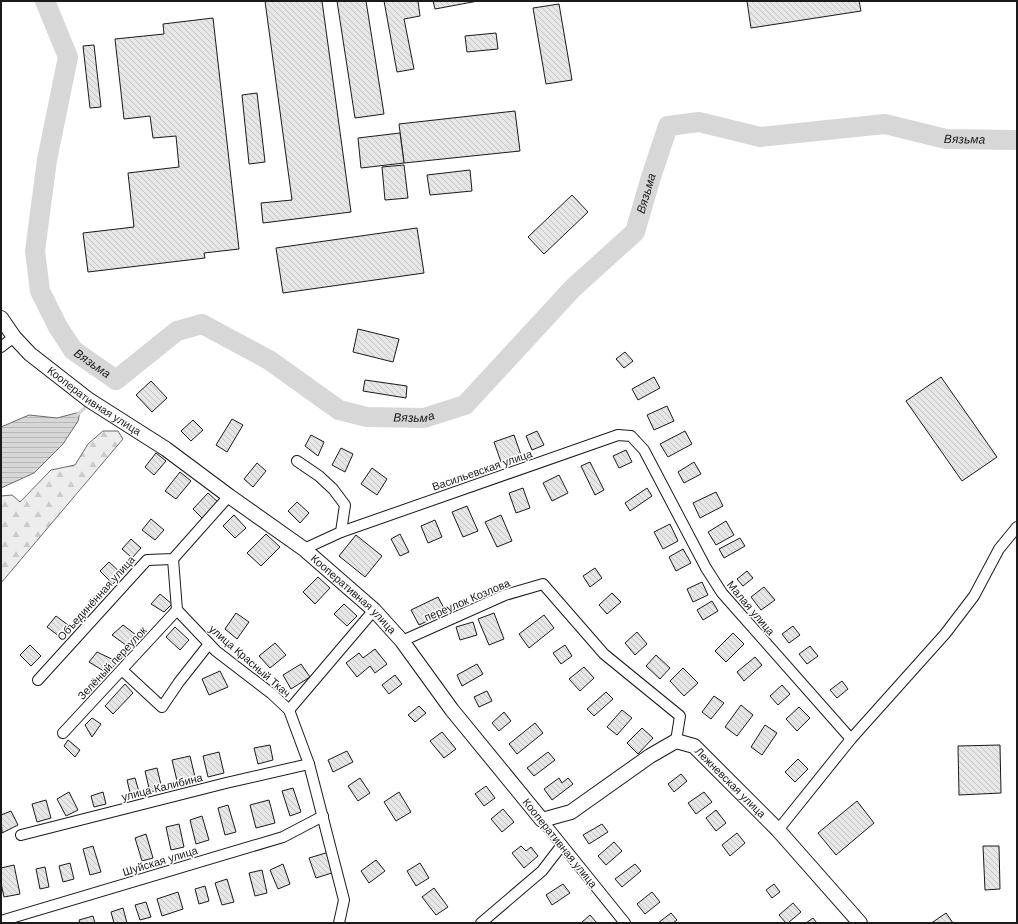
<svg xmlns="http://www.w3.org/2000/svg" width="1018" height="924" font-family="Helvetica,sans-serif">
	<style>
		.forest { fill: url(#forest-firs); stroke: #6a6a6a }
		.water { fill: url(#water-rules); stroke: #6a6a6a }
		.lines { fill: none; stroke-linecap: round; stroke-linejoin: round }
		.stream { stroke: #d7d7d7; stroke-width: 3.5 }
		.river { stroke: #d7d7d7; stroke-width: 20 }
		.building { fill: url(#building-back-hatch); stroke: #1a1a1a }
		.street-casing { stroke: #1a1a1a; stroke-width: 12 }
		.secondary-casing { stroke: #1a1a1a; stroke-width: 16 }
		.street { stroke: #fff; stroke-width: 10 }
		.secondary { stroke: #fff; stroke-width: 14 }
		.labels { text-anchor: middle; stroke-width: 3; stroke-linejoin: round; paint-order: stroke }
		.street-label { font-size: 11px; fill: #1a1a1a; stroke: #fff }
		.water-label { font-size: 12px; font-style: italic; fill: #1a1a1a; stroke: #fff }
	</style>
	<defs>
		<pattern id="forest-firs" width="22" height="20" patternUnits="userSpaceOnUse"><rect width="22" height="20" fill="#ededed"/><path d="M5 1l3.5 6h-7zM16 11l3.5 6h-7z" fill="#cbcbcb"/></pattern>
		<pattern id="water-rules" width="6" height="5" patternUnits="userSpaceOnUse"><rect width="6" height="5" fill="#d7d7d7"/><path d="M0 2.5h6" fill="none" stroke="#b8b8b8"/></pattern>
		<pattern id="building-back-hatch" width="6" height="6" patternUnits="userSpaceOnUse"><rect width="6" height="6" fill="#e6e6e6"/><path d="M-1 5l2 2M0 0l6 6M5-1l2 2" fill="none" stroke="#c5c5c5"/></pattern>
	</defs>
	<rect width="100%" height="100%" fill="#fff"/>
	<polygon class="forest" points="103,431 118,431 123,439 1,583 1,496 12,495 20,502 51,470 75,465 88,444"/>
	<polygon class="water" points="80,412 78,421 63,444 34,473 1,488 1,427 29,415 57,418"/>
	<g class="lines">
		<polyline class="stream" points="76,416 89,404"/>
		<path class="river" id="s1" d="M45,1L68,57L47,160L35,251L40,291L58,327L73,350L116,380L177,331L202,324L269,360L339,410L367,417L424,418L465,405L573,288L635,232L651,177L668,126L699,122L760,137L885,124L946,139L1017,140"/>
	</g>
	<g class="building">
		<polygon points="265,1 322,1 351,212 263,223 261,203 292,200"/>
		<polygon points="337,1 366,1 384,114 355,118"/>
		<polygon points="384,1 418,1 420,16 404,19 414,69 397,72"/>
		<polygon points="433,1 478,1 435,9"/>
		<polygon points="747,1 859,1 861,11 751,28"/>
		<polygon points="559,4 572,80 546,84 533,8"/>
		<polygon points="213,18 239,249 204,253 205,258 88,272 83,233 134,227 128,173 179,167 176,136 153,138 150,116 124,119 115,39 164,34 163,24"/>
		<polygon points="496,33 498,49 467,52 465,36"/>
		<polygon points="94,45 101,107 90,108 83,46"/>
		<polygon points="257,93 265,162 249,164 242,95"/>
		<polygon points="515,111 520,151 404,163 399,124"/>
		<polygon points="400,133 404,163 361,168 358,138"/>
		<polygon points="404,165 408,198 385,200 382,167"/>
		<polygon points="470,170 472,191 430,195 427,175"/>
		<polygon points="572,195 588,212 544,254 528,237"/>
		<polygon points="417,228 424,273 283,293 276,248"/>
		<polygon points="358,329 399,339 393,362 353,352"/>
		<polygon points="625,352 633,361 624,368 616,359"/>
		<polygon points="654,377 660,388 638,400 632,389"/>
		<polygon points="941,377 997,457 962,481 906,401"/>
		<polygon points="365,380 407,386 406,398 363,391"/>
		<polygon points="151,381 167,398 152,412 136,395"/>
		<polygon points="667,406 674,421 654,430 647,415"/>
		<polygon points="232,419 243,425 227,452 216,445"/>
		<polygon points="193,420 203,430 191,441 181,431"/>
		<polygon points="537,431 544,445 532,450 526,436"/>
		<polygon points="685,431 692,444 668,457 660,444"/>
		<polygon points="311,435 324,442 318,456 305,446"/>
		<polygon points="514,435 521,455 501,462 494,442"/>
		<polygon points="341,448 353,454 345,472 332,465"/>
		<polygon points="626,450 632,462 619,468 613,456"/>
		<polygon points="156,453 166,461 154,475 145,467"/>
		<polygon points="590,462 604,490 595,495 581,466"/>
		<polygon points="694,462 701,474 684,483 678,472"/>
		<polygon points="257,463 266,471 253,487 244,479"/>
		<polygon points="372,468 387,479 377,495 361,484"/>
		<polygon points="180,472 191,481 176,499 165,491"/>
		<polygon points="559,475 568,493 552,501 543,483"/>
		<polygon points="523,488 530,508 516,513 509,493"/>
		<polygon points="647,488 652,496 630,511 625,503"/>
		<polygon points="716,492 723,506 700,518 693,503"/>
		<polygon points="208,493 219,503 203,519 193,509"/>
		<polygon points="297,502 309,513 300,523 288,511"/>
		<polygon points="467,506 478,531 463,537 452,512"/>
		<polygon points="234,515 246,528 235,538 223,526"/>
		<polygon points="501,515 512,541 497,547 485,522"/>
		<polygon points="151,519 164,530 155,540 142,530"/>
		<polygon points="435,520 442,537 428,543 421,526"/>
		<polygon points="726,521 734,535 716,545 708,532"/>
		<polygon points="670,524 678,541 663,549 654,532"/>
		<polygon points="266,534 280,547 261,566 247,553"/>
		<polygon points="400,534 409,552 400,556 391,539"/>
		<polygon points="356,535 382,556 365,577 339,556"/>
		<polygon points="740,538 745,546 724,558 719,549"/>
		<polygon points="131,539 141,548 132,558 122,549"/>
		<polygon points="683,549 691,563 676,571 669,557"/>
		<polygon points="109,562 122,574 113,584 100,571"/>
		<polygon points="595,568 602,578 590,587 583,576"/>
		<polygon points="747,571 753,578 743,586 737,579"/>
		<polygon points="318,577 330,588 315,604 303,592"/>
		<polygon points="702,582 708,595 693,602 687,589"/>
		<polygon points="764,587 775,600 761,610 751,597"/>
		<polygon points="612,593 621,602 607,614 599,605"/>
		<polygon points="160,594 172,604 164,612 151,604"/>
		<polygon points="438,597 446,612 419,625 411,610"/>
		<polygon points="712,601 718,611 703,620 697,610"/>
		<polygon points="344,604 357,616 347,626 334,614"/>
		<polygon points="236,613 249,622 237,639 225,629"/>
		<polygon points="494,613 504,639 489,645 478,619"/>
		<polygon points="544,615 554,628 529,648 519,634"/>
		<polygon points="56,616 72,628 63,639 47,627"/>
		<polygon points="473,622 477,635 460,640 456,627"/>
		<polygon points="123,625 140,638 130,648 112,635"/>
		<polygon points="793,626 800,635 789,643 782,634"/>
		<polygon points="175,627 189,640 180,650 166,637"/>
		<polygon points="637,632 647,644 635,655 625,643"/>
		<polygon points="733,633 744,644 726,662 715,651"/>
		<polygon points="275,643 286,655 270,668 259,656"/>
		<polygon points="30,645 41,656 31,666 20,655"/>
		<polygon points="565,645 572,656 561,664 553,653"/>
		<polygon points="810,646 818,656 807,664 799,654"/>
		<polygon points="375,649 387,664 375,673 370,666 357,677 346,663 359,653 363,658"/>
		<polygon points="97,652 118,662 107,673 89,662"/>
		<polygon points="656,655 670,668 660,679 646,666"/>
		<polygon points="755,657 762,665 744,681 737,672"/>
		<polygon points="301,664 310,677 291,689 283,675"/>
		<polygon points="477,664 483,674 462,686 457,675"/>
		<polygon points="584,667 594,678 580,691 569,679"/>
		<polygon points="683,668 698,683 684,696 670,681"/>
		<polygon points="220,671 228,687 209,695 202,679"/>
		<polygon points="395,675 402,684 389,694 382,685"/>
		<polygon points="842,681 848,689 837,698 830,690"/>
		<polygon points="125,684 133,693 113,714 105,706"/>
		<polygon points="782,685 790,694 778,705 770,696"/>
		<polygon points="487,691 492,701 479,707 474,697"/>
		<polygon points="606,692 613,699 594,716 587,709"/>
		<polygon points="714,696 724,703 711,719 702,712"/>
		<polygon points="741,705 753,715 737,736 725,727"/>
		<polygon points="419,706 426,713 415,722 408,715"/>
		<polygon points="799,707 810,718 797,731 786,719"/>
		<polygon points="622,710 632,718 617,735 607,727"/>
		<polygon points="504,712 511,721 499,731 492,723"/>
		<polygon points="92,718 101,724 92,737 85,725"/>
		<polygon points="535,723 543,733 517,754 509,744"/>
		<polygon points="765,725 777,733 762,755 751,747"/>
		<polygon points="642,728 653,738 638,754 627,743"/>
		<polygon points="442,732 456,749 444,758 430,741"/>
		<polygon points="68,740 80,750 75,757 64,746"/>
		<polygon points="270,745 273,760 258,764 254,748"/>
		<polygon points="1000,745 1001,793 959,795 958,746"/>
		<polygon points="347,751 353,762 333,772 328,760"/>
		<polygon points="219,752 224,773 208,777 203,756"/>
		<polygon points="548,752 555,760 534,776 527,768"/>
		<polygon points="190,756 195,777 177,781 172,760"/>
		<polygon points="798,759 808,769 795,782 785,772"/>
		<polygon points="157,768 162,789 150,792 145,771"/>
		<polygon points="681,774 687,781 674,792 668,784"/>
		<polygon points="135,778 140,795 131,797 127,780"/>
		<polygon points="360,778 370,793 358,801 348,786"/>
		<polygon points="559,778 562,783 568,778 573,784 552,800 544,789"/>
		<polygon points="486,786 495,798 484,806 475,794"/>
		<polygon points="293,788 301,812 290,816 282,791"/>
		<polygon points="69,792 78,810 66,816 57,799"/>
		<polygon points="103,792 106,804 94,807 91,796"/>
		<polygon points="399,792 411,812 396,821 384,802"/>
		<polygon points="704,792 712,802 696,814 688,803"/>
		<polygon points="46,800 51,818 37,822 32,804"/>
		<polygon points="269,800 275,823 256,828 250,805"/>
		<polygon points="857,801 874,823 836,855 818,833"/>
		<polygon points="228,805 236,832 225,835 218,808"/>
		<polygon points="503,809 514,822 502,832 491,819"/>
		<polygon points="716,810 726,823 716,831 706,818"/>
		<polygon points="11,811 18,825 2,833 1,815"/>
		<polygon points="202,816 209,840 196,844 190,820"/>
		<polygon points="179,824 184,847 171,850 166,827"/>
		<polygon points="602,824 608,832 589,844 583,835"/>
		<polygon points="737,833 745,843 730,856 722,845"/>
		<polygon points="146,834 153,858 142,861 135,838"/>
		<polygon points="614,842 622,851 606,865 598,856"/>
		<polygon points="93,846 101,872 90,875 83,849"/>
		<polygon points="521,846 526,851 531,847 538,856 524,868 512,853"/>
		<polygon points="983,846 999,846 1000,889 985,890"/>
		<polygon points="329,852 335,872 316,878 309,858"/>
		<polygon points="376,860 385,871 369,883 361,871"/>
		<polygon points="70,863 74,879 63,882 59,866"/>
		<polygon points="420,863 429,878 416,886 407,871"/>
		<polygon points="283,864 290,884 278,889 270,870"/>
		<polygon points="635,864 641,871 622,887 615,879"/>
		<polygon points="14,865 20,894 4,897 1,883 1,868"/>
		<polygon points="45,867 49,887 40,889 36,869"/>
		<polygon points="262,870 267,893 255,896 249,873"/>
		<polygon points="227,879 234,902 222,905 215,883"/>
		<polygon points="563,884 570,893 552,905 546,895"/>
		<polygon points="774,884 780,892 772,898 766,890"/>
		<polygon points="205,886 209,901 199,904 195,889"/>
		<polygon points="434,888 448,907 436,915 422,897"/>
		<polygon points="178,892 183,909 162,916 157,899"/>
		<polygon points="652,892 660,902 645,914 637,904"/>
		<polygon points="146,902 151,917 140,920 135,905"/>
		<polygon points="793,903 801,912 788,923 786,923 779,915"/>
		<polygon points="123,908 127,923 114,923 111,912"/>
		<polygon points="671,913 677,920 673,923 658,923"/>
		<polygon points="946,913 953,923 931,923 933,922"/>
		<polygon points="590,915 597,923 581,923"/>
		<polygon points="93,916 95,923 80,923 79,920"/>
		<polygon points="813,918 817,923 806,923"/>
	</g>
	<g class="lines">
		<g class="street-casing">
			<g id="street">
				<polyline points="1,347 14,337"/>
				<polyline points="297,461 319,476 333,489 345,505 341,532"/>
				<polyline points="304,549 341,532 618,435 631,436 644,450 706,568 722,593 851,739"/>
				<polyline points="173,559 177,610 216,651 272,694 289,710 309,764 344,900 339,923"/>
				<polyline points="402,641 505,595 543,584 604,654 680,716 676,741"/>
				<polyline points="122,670 162,707 179,682 209,644"/>
				<polyline points="38,680 147,560 173,559 229,496"/>
				<polyline points="289,710 374,610"/>
				<polyline points="63,733 177,610"/>
				<polyline points="542,820 625,923"/>
				<polyline points="778,830 851,739 945,634 974,596 999,549 1017,527"/>
				<polyline points="21,835 226,783 309,764"/>
				<polyline points="1,921 283,837 323,816"/>
				<polyline points="481,923 542,871 562,845"/>
			</g>
		</g>
		<g class="secondary-casing">
			<g id="secondary">
				<path id="s2" d="M1,318L14,337L30,354L89,400L166,449L229,496L304,549L374,610L402,641L452,710L542,820L571,812L650,756L676,741L694,746L778,830L860,923"/>
			</g>
		</g>
		<use href="#street" class="street"/>
		<use href="#secondary" class="secondary"/>
	</g>
	<g class="labels">
		<g class="street-label">
			<text dy="4" stroke="none"><textPath href="#s2" startOffset="126">Кооперативная улица</textPath></text>
			<text transform="translate(482 470) rotate(-19)" y="4">Васильевская улица</text>
			<text dy="4" stroke="none"><textPath href="#s2" startOffset="450">Кооперативная улица</textPath></text>
			<text transform="translate(96 598) rotate(-48)" y="4">Объединённая улица</text>
			<text transform="translate(467 600) rotate(-23)" y="4">переулок Козлова</text>
			<text transform="translate(751 608) rotate(50)" y="4">Малая улица</text>
			<text transform="translate(250 661) rotate(41)" y="4">улица Красный Ткач</text>
			<text transform="translate(112 663) rotate(-47)" y="4">Зелёный переулок</text>
			<text dy="4" stroke="none"><textPath href="#s2" startOffset="972">Лежневская улица</textPath></text>
			<text transform="translate(162 787) rotate(-14)" y="4">улица Калибина</text>
			<text transform="translate(560 843) rotate(51)" y="4">Кооперативная улица</text>
			<text transform="translate(160 861) rotate(-17)" y="4">Шуйская улица</text>
		</g>
		<g class="water-label">
			<text dy="4" stroke="none"><textPath href="#s1" startOffset="1468">Вязьма</textPath></text>
			<text dy="4" stroke="none"><textPath href="#s1" startOffset="1096">Вязьма</textPath></text>
			<text dy="4" stroke="none"><textPath href="#s1" startOffset="389">Вязьма</textPath></text>
			<text dy="4" stroke="none"><textPath href="#s1" startOffset="760">Вязьма</textPath></text>
		</g>
	</g>
	<rect width="1018" height="924" fill="none" stroke="#1a1a1a" stroke-width="4"/>
</svg>
